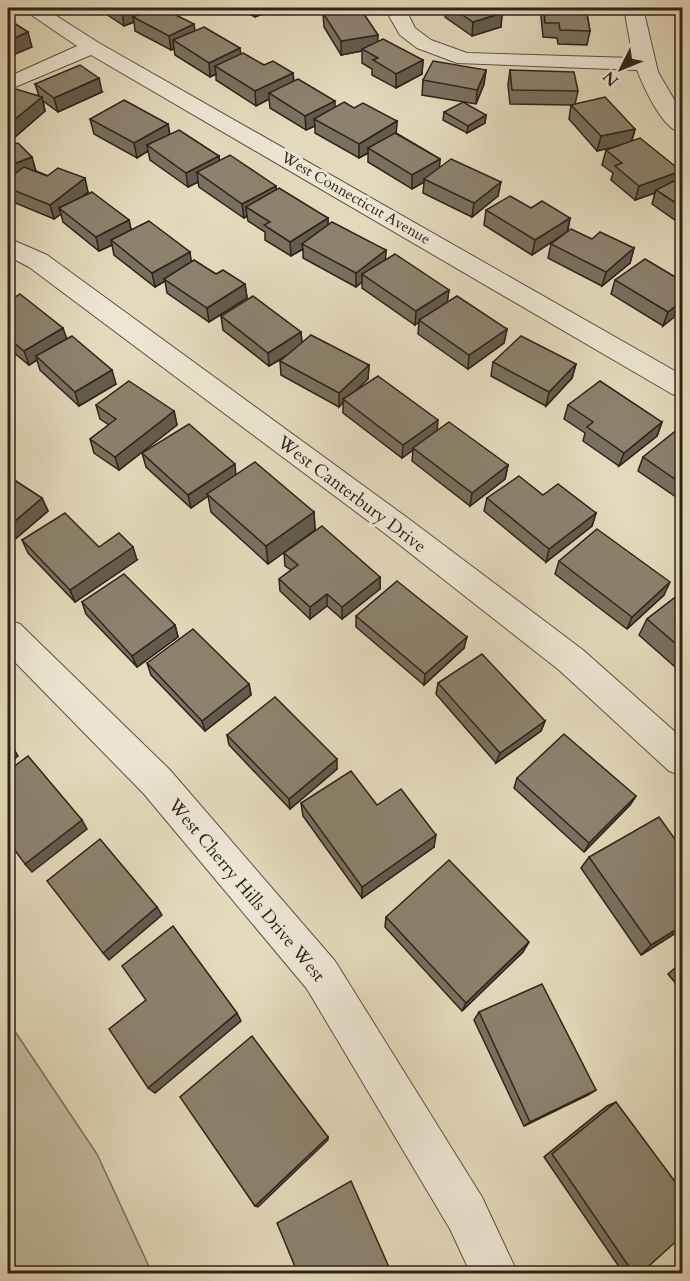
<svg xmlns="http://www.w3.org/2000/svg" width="690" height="1281" font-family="Cardo,serif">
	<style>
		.green { fill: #c5baa0; stroke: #7a6e5d; stroke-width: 1.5 }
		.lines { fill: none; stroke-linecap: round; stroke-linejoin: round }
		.street-casing { stroke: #5d5042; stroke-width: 2 }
		.street { fill: #ede6d3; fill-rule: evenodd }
		.wall { fill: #79705f; stroke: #30231a; stroke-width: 1.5 }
		.shaded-wall { fill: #635b4d; stroke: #30231a; stroke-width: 1.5 }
		.building { fill: #8d826e; stroke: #30231a; stroke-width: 1.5 }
		.labels { text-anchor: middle; stroke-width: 6; stroke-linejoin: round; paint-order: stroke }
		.far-street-label { font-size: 15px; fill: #30231a; stroke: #ede6d3 }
		.street-label { font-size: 18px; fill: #30231a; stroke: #ede6d3 }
	</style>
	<rect width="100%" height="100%" fill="#e3d9bb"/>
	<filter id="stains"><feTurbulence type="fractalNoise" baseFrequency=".00333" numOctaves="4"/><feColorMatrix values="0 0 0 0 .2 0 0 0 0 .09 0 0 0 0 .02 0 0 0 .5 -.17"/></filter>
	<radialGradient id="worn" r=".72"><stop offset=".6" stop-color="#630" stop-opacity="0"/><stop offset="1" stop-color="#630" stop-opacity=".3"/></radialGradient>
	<polygon class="green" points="8,1021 97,1154 152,1273 8,1273"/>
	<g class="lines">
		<g class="street-casing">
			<g id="street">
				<polygon points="21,8 44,8 99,43 682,375 682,397 672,394 91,55 8,90 8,77 77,46"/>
				<path d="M391,8H409V16L415,28L431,40L467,53L633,58L624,8H643L658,72L682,113V133C663,130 644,88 637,70L457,63L417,48L400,35L389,16Z"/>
				<polygon points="8,238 47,255 409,519 583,650 682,738 682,776 669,771 559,670 387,535 29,267 8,256"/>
				<polygon points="8,620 20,624 170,770 335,961 482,1197 518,1274 471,1274 450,1229 307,989 144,794 8,655"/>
			</g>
		</g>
		<use href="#street" class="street"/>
	</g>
	<g class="wall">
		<polygon points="97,8 148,8 148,9 195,31 264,65 293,73 294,81 335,107 354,108 397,121 396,133 440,159 439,167 498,196 472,217 423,193 424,182 412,189 368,162 368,153 359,158 315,133 315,126 306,130 270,108 269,99 256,106 216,80 216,74 210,77 175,55 174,49 171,50 135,31 134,22 124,26"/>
		<polygon points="237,8 277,8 255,17"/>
		<polygon points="314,8 361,8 360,9 378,35 377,41 423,60 422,74 396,88 372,75 372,69 362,63 362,51 341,55 324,27 323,13 329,12 315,11"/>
		<polygon points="445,8 495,8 502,13 501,27 472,36 445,17"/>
		<polygon points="542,8 586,8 590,31 587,45 558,44 557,38 543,37 541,16"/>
		<polygon points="486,70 484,84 476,104 422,95 423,80"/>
		<polygon points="510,70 578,91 575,104 635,129 632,141 681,171 679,179 682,177 682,225 652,204 655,193 635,200 611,180 613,173 602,165 606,150 617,146 597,151 569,119 571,105 510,104 508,85"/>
		<polygon points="35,84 102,92 58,112 43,101 45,111 8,143 8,88 39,96"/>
		<polygon points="444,112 486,115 485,123 467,133 443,120"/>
		<polygon points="90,119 168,124 170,135 219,156 219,161 276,190 328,218 328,225 386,250 385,260 449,290 447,302 507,329 504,343 468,369 418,334 419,322 415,325 362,288 362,282 356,287 303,258 303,249 291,256 265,240 265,232 248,221 247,216 244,218 199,187 198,182 188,187 150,160 148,151 137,158 94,134"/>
		<polygon points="36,171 88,192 84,196 129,220 131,230 216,274 245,284 247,298 209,322 167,293 165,281 155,287 114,255 112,245 99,251 63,222 61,214 54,219 8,200 8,188"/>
		<polygon points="486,210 570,218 568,231 592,239 634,248 630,263 602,286 548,258 551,244 559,237 532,255 484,225"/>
		<polygon points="615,280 682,281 663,326 611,294"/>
		<polygon points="8,290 10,292 12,299 67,339 116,384 79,406 40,370 37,360 29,365 8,348"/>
		<polygon points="221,316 301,332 302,342 369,365 368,379 355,391 508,465 505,479 470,506 412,461 413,450 402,458 343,413 343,402 339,407 281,375 280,361 285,357 269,366 223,330"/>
		<polygon points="493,362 576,364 572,378 546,406 491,376"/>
		<polygon points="96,405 174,411 177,425 119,470 94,453 90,439 109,425 100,419"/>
		<polygon points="568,405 662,422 657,436 619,466 583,441 585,433 564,419"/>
		<polygon points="682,432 682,501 638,471 643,457"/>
		<polygon points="142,453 236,475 314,512 315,530 268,564 211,512 208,496 191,508 146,467"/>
		<polygon points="8,476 42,498 48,511 14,540 8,536"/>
		<polygon points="543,495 596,513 592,526 546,562 484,511 487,498"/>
		<polygon points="22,540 137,560 75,602 28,553"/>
		<polygon points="284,553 380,577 380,589 342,619 327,606 310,619 280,591 279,579 291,570 285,566"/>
		<polygon points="559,561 664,595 627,629 555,574"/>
		<polygon points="682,592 682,673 639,635 647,619"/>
		<polygon points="82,602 175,625 178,637 137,667 86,614"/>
		<polygon points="356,616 464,648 424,685 356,627"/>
		<polygon points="147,663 249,684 251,695 205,731 151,675"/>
		<polygon points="438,683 545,721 541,731 496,763 436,694"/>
		<polygon points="227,735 337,769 290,809 229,745"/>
		<polygon points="517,778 636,796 630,805 584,852 514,788"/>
		<polygon points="301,803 377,805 434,847 362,898 303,816"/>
		<polygon points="589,857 682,929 641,955 581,868"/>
		<polygon points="386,917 523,952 462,1011 385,927"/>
		<polygon points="682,962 682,991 668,974"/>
		<polygon points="479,1012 596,1090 524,1126 474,1020"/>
		<polygon points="616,1102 640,1274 624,1274 544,1157 607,1106"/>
	</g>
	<g class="shaded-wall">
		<polygon points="132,8 148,8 149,16 133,17 134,22 124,26 122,12"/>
		<polygon points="255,8 277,8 255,17"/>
		<polygon points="502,13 501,27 472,36 473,22"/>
		<polygon points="194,24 196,38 173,40 174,49 171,50 169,36"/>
		<polygon points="28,32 32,47 8,57 8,41"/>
		<polygon points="378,35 377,49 362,49 362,51 341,55 341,41"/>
		<polygon points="240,48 242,62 215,66 216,74 210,77 209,63"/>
		<polygon points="423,60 422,74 396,88 396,74"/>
		<polygon points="486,70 484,84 476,104 477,90"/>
		<polygon points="293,73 294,87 269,93 269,99 256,106 255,91"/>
		<polygon points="99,78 102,92 58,112 54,98"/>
		<polygon points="42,97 45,111 8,143 8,125"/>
		<polygon points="335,101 335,115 314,119 315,126 306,130 305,116"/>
		<polygon points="486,115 485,123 467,133 468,126"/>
		<polygon points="397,121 396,136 368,148 368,153 359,158 359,144"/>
		<polygon points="168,124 170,138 147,145 148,151 137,158 134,143"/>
		<polygon points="635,129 631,143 597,151 601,136"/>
		<polygon points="219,156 220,171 197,172 198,182 188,187 186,173"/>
		<polygon points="32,157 36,171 8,182 8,166"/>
		<polygon points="440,159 439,174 424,179 424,182 412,189 412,175"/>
		<polygon points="681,171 677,185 656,190 655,193 635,200 639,186"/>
		<polygon points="85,178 88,192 64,212 59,208 61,214 54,219 50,205"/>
		<polygon points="501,182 498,196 472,217 474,203"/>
		<polygon points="276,186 277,200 246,207 247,216 244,218 242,204"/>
		<polygon points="328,218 328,233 302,244 303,249 291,256 290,242"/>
		<polygon points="570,218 567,232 532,255 535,240"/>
		<polygon points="129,220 132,234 111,240 112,245 99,251 96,237"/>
		<polygon points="634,248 630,263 602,286 606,272"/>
		<polygon points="386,250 385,265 362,274 362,282 356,287 356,273"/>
		<polygon points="190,252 192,266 164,279 165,281 155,287 152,273"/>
		<polygon points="245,284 247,298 209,322 207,308"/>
		<polygon points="449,290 447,304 419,320 419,322 415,325 416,311"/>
		<polygon points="10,292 15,306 8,310 8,293"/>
		<polygon points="682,301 682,311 663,326 668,312"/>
		<polygon points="63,328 68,342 36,356 37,360 29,365 24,351"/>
		<polygon points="507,329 504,343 468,369 469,355"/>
		<polygon points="301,332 302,346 269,366 268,353"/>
		<polygon points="576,364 572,378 546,406 549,392"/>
		<polygon points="369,365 368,379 345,401 343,399 343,402 339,407 339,393"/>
		<polygon points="112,370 116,384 79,406 75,392"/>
		<polygon points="174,411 177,425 119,470 115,457"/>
		<polygon points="438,420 437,434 413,448 413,450 402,458 403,445"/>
		<polygon points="662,422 657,436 619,466 624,453"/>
		<polygon points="235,464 236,477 207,494 208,496 191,508 188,495"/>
		<polygon points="508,465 505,479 470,506 472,493"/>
		<polygon points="42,498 48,511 14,540 8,527"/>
		<polygon points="314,512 315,530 268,564 266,546"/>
		<polygon points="596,513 592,526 546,562 549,549"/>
		<polygon points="133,547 137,560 75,602 70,590"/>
		<polygon points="380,577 380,589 342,619 342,607"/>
		<polygon points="670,582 664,595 627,629 632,617"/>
		<polygon points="327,594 327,606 310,619 310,607"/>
		<polygon points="175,625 178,637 137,667 132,656"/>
		<polygon points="467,637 464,648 424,685 425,674"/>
		<polygon points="249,684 251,695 205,731 202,721"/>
		<polygon points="545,721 541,731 496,763 500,753"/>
		<polygon points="12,746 18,756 8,764 8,749"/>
		<polygon points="337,759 337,769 290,809 289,799"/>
		<polygon points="636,796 630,805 584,852 589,843"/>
		<polygon points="82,820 87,829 32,872 25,864"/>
		<polygon points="436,835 434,847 362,898 362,887"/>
		<polygon points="157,907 162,915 109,960 103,953"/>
		<polygon points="682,926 682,929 641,955 651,945"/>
		<polygon points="529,942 523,952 462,1011 466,1003"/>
		<polygon points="237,1013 241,1021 155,1093 148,1088"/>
		<polygon points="596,1090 588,1095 524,1126 530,1122"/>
		<polygon points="328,1137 328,1140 258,1207 255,1206"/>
	</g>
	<g class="building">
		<polygon points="115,8 132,8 122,12"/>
		<polygon points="152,8 162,8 194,24 169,36 133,17"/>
		<polygon points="357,8 360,8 378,35 341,41 323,13"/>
		<polygon points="452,8 495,8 502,13 473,22"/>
		<polygon points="544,8 586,8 590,31 560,30 559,23 545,23"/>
		<polygon points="8,19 28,32 8,41"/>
		<polygon points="204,27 240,48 209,63 173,40"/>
		<polygon points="383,39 423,60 396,74 373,60 378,58 362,49"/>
		<polygon points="243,53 264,65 273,61 293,73 255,91 215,66"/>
		<polygon points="433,61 486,70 477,90 423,80"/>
		<polygon points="80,65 99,78 54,98 35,84"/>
		<polygon points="510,70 574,72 578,91 512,90"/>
		<polygon points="298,79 335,101 305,116 269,93"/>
		<polygon points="9,87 42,97 8,125 8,88"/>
		<polygon points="605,97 635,129 601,136 571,105"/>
		<polygon points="124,100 168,124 134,143 90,119"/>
		<polygon points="344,102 354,108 363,103 397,121 359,144 314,119"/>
		<polygon points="463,102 486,115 468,126 444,112"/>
		<polygon points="179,130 219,156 186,173 147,145"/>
		<polygon points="395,133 440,159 412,175 368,148"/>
		<polygon points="640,138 681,171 639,186 615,166 622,163 606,150"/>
		<polygon points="18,143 32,157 8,166 8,146"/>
		<polygon points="230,155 276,186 242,204 197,172"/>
		<polygon points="451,159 501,182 474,203 424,179"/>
		<polygon points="24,167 47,176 58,168 85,178 50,205 8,188 8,179"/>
		<polygon points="682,177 682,207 656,190"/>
		<polygon points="279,188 328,218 290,242 264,225 270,222 246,207"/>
		<polygon points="92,192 129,220 96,237 59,208"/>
		<polygon points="510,196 531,208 542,201 570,218 535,240 486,210"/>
		<polygon points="149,221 190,252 152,273 111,240"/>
		<polygon points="332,222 386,250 356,273 302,244"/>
		<polygon points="571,229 592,239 600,232 634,248 606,272 551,244"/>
		<polygon points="395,254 449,290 416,311 362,274"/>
		<polygon points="645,259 682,281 682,301 668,312 615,280"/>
		<polygon points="194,260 216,274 223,270 245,284 207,308 164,279"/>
		<polygon points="20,294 63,328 24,351 8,338 8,302"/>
		<polygon points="253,296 301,332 268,353 221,316"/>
		<polygon points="457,296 507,329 469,355 419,320"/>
		<polygon points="311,335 369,365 339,393 280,361"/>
		<polygon points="72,336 112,370 75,392 36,356"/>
		<polygon points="521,336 576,364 549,392 493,362"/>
		<polygon points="378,376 438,420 403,445 343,399"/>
		<polygon points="129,381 174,411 115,457 90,439 116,419 96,405"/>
		<polygon points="600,381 662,422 624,453 587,427 593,422 568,405"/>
		<polygon points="449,422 508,465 472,493 413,448"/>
		<polygon points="189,424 235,464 188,495 142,453"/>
		<polygon points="678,429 682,432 682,484 643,457"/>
		<polygon points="255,462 314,512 266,546 207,494"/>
		<polygon points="8,476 42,498 8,527"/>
		<polygon points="519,476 543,495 558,484 596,513 549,549 487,498"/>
		<polygon points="65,513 99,547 119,533 133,547 70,590 22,540"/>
		<polygon points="322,526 380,577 342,607 327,594 310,607 279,579 298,565 284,553"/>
		<polygon points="597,529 670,582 632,617 559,561"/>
		<polygon points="124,574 175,625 132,656 82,602"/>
		<polygon points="397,581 467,637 425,674 356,616"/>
		<polygon points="682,592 682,649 647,619"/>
		<polygon points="193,629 249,684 202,721 147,663"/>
		<polygon points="482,654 545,721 500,753 438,683"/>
		<polygon points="275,697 337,759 289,799 227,735"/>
		<polygon points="564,734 636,796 589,843 517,778"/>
		<polygon points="8,741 12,746 8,749"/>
		<polygon points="28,756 82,820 25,864 8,841 8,771"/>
		<polygon points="351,771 377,805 401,789 436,835 362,887 301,803"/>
		<polygon points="659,817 682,849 682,926 651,945 589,857"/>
		<polygon points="100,839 157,907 103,953 47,881"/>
		<polygon points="449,860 529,942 466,1003 386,917"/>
		<polygon points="173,926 237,1013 148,1088 109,1029 146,1000 122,966"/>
		<polygon points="682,962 682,969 679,965"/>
		<polygon points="542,984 596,1090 530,1122 479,1012"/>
		<polygon points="252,1036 328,1137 255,1206 180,1097"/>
		<polygon points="616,1102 682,1191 682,1236 640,1274 634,1274 552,1154"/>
		<polygon points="351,1181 392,1274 298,1274 277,1223"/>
	</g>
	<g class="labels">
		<g class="far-street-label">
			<text transform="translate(356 198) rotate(30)" y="5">West Connecticut Avenue</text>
		</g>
		<g class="street-label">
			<text transform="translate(352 494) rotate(37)" y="6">West Canterbury Drive</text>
			<text transform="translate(247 890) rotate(50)" y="6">West Cherry Hills Drive West</text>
		</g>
	</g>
	<rect width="690" height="1281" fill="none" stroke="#e3d9bb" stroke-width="30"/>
	<rect x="9" y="9" width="672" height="1263" fill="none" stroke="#30231a" stroke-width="3"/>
	<rect x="15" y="15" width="660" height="1251" fill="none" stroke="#30231a" stroke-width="1.5"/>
	<g transform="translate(621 69) rotate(227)" stroke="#ede6d3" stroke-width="4.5" paint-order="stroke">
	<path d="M0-4.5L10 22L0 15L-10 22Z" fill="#30231a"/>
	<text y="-9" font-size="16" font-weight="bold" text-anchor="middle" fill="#30231a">N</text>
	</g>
	<rect width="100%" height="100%" filter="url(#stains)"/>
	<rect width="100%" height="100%" fill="url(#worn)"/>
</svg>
